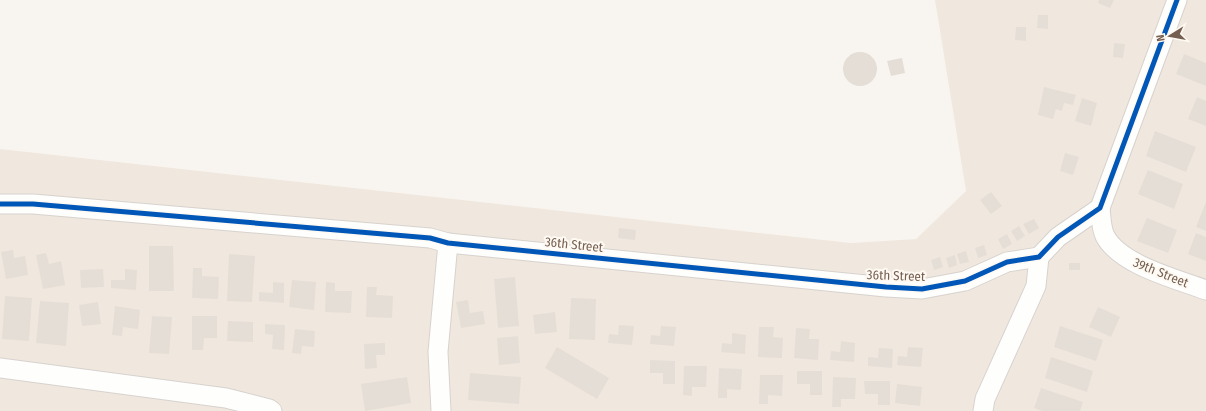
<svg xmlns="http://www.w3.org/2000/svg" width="1206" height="411" font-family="'Fira Sans Condensed',sans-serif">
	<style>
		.residential { fill: #f0e8de }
		.building { fill: #e5ded7 }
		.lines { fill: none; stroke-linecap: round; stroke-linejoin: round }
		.street-casing { stroke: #d7d2ce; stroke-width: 21 }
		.street { stroke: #fefefd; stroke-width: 19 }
		.cycleway-casing { stroke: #fefaf3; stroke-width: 8 }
		.cycleway { stroke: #0057b8; stroke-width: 5 }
		.labels { text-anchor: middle; stroke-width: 4; stroke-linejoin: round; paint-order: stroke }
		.street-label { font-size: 13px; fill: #755f50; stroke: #fefaf3 }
	</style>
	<rect width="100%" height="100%" fill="#f8f5f0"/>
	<polygon class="residential" points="935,0 1206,0 1206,411 0,411 0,149 851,243 916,239 966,191"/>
	<g class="building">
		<polygon points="1099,0 1114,0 1110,8 1098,3"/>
		<polygon points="1038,15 1048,15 1048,29 1037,28"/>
		<polygon points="1016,27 1026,27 1026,41 1015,40"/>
		<polygon points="1114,43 1125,44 1123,58 1113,57"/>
		<circle cx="860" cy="69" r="17"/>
		<polygon points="1184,54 1206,63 1206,86 1176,74"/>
		<polygon points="902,58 905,73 891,76 887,61"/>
		<polygon points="1044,87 1076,95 1073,105 1064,103 1062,111 1056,109 1053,119 1038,115"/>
		<polygon points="1197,97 1206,101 1206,126 1188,119"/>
		<polygon points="1082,98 1097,103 1091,126 1075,121"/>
		<polygon points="1155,131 1196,147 1186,172 1146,156"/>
		<polygon points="1065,153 1079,157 1073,175 1060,171"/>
		<polygon points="1148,170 1183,184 1174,209 1138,194"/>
		<polygon points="991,192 1002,206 991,214 980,200"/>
		<polygon points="1206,202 1206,231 1196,227"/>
		<polygon points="1147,218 1177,230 1168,253 1137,241"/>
		<polygon points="1034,219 1039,228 1029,234 1023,224"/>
		<polygon points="1019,226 1025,236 1017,241 1011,231"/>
		<polygon points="619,228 636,230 635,240 618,238"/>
		<polygon points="1196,233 1206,237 1206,261 1188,254"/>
		<polygon points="1007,234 1012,244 1003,249 998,239"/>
		<polygon points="984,245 987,255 978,258 975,248"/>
		<polygon points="149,246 173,246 174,291 149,291"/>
		<polygon points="13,250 14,258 25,256 28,275 6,279 1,252"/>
		<polygon points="966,251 969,262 960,264 957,254"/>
		<polygon points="46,253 49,264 61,261 65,285 43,289 36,255"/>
		<polygon points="229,254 255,256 252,302 227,301"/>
		<polygon points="955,255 957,265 949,268 946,258"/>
		<polygon points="940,257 943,267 934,270 931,260"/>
		<rect x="1069" y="263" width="11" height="7"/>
		<polygon points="193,268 202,268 202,276 219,277 218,299 192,298"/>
		<polygon points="103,269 104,287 81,288 80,270"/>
		<polygon points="125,269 137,270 136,290 111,288 111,280 125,280"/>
		<polygon points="515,277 519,326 498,328 494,279"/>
		<polygon points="292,280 316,282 314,310 289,307"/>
		<polygon points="273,282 284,283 284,303 259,301 259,292 273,293"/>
		<polygon points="326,282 335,283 335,291 352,291 351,313 325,312"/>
		<polygon points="367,287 377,287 376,295 393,296 392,318 366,317"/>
		<polygon points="5,296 32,298 29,341 2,339"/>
		<polygon points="571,298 596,299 595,340 569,339"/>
		<polygon points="468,300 470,313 483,311 485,324 461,328 456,302"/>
		<polygon points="40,301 69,303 66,346 36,343"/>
		<polygon points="98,302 101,324 82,326 79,305"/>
		<polygon points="115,306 140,310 138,329 123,327 122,336 112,335"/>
		<polygon points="1098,307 1120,317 1111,337 1089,327"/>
		<polygon points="555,312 557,332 535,334 533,315"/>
		<polygon points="152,316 172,317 169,354 149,353"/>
		<polygon points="192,316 217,316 217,338 204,338 203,350 192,350"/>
		<polygon points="228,321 253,322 253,342 227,341"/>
		<polygon points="265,324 285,325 284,350 272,349 273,335 265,334"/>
		<polygon points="619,325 634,326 632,345 608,343 609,334 618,335"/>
		<polygon points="661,326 676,327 674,346 650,344 651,335 660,336"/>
		<polygon points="1060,326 1103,340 1096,361 1054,347"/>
		<polygon points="759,327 774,327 773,337 783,338 782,358 758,357"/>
		<polygon points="796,328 810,329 809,339 819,339 818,360 794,358"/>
		<polygon points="295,329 315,331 314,347 302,346 301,354 292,353"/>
		<polygon points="732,333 746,335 745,354 721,352 722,343 732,344"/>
		<polygon points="518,336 520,363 499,365 497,338"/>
		<polygon points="841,341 855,343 854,362 830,360 831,351 840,352"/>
		<polygon points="385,343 385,355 376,355 377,368 365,369 364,344"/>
		<polygon points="557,347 609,378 597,399 545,368"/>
		<polygon points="908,347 923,348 921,367 897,365 898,356 907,357"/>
		<polygon points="879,348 893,349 892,368 868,366 868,357 878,358"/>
		<polygon points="1051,357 1093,371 1087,392 1045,378"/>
		<polygon points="650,360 675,361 675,384 663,384 663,373 650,373"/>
		<polygon points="684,366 707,366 706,387 692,387 692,396 683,395"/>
		<polygon points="719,368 742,369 741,390 727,389 727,398 718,398"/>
		<polygon points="797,371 822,371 822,395 810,395 810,384 797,384"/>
		<polygon points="470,373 521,377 519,404 468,400"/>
		<polygon points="760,375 783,375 782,396 768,395 768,404 759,404"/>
		<polygon points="407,377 411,403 365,411 361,384"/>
		<polygon points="833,377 856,378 855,399 841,399 841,407 832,407"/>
		<polygon points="864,381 890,381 890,405 878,405 878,394 865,394"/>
		<polygon points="897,384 922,387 920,406 895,403"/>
		<polygon points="1041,388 1083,402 1080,411 1042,411 1034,408"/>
	</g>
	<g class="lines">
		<g class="street-casing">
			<g id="street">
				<polyline points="0,204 33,204 430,238 448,243 886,287 922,289 965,281 1007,262 1039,257 1058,237 1100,208 1177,0"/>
				<path d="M1100,208C1101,216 1101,228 1105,236C1120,265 1177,279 1206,290"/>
				<polyline points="0,368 226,398 269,409 272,411"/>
				<polyline points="441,411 438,352 448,243"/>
				<polyline points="983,411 985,399 1036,286 1039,257"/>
			</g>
		</g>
		<use href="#street" class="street"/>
		<g class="cycleway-casing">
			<polyline id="cycleway" points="0,204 33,204 430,238 448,243 886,287 922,289 965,281 1007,262 1039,257 1058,237 1100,208 1177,0"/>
		</g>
		<use href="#cycleway" class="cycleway"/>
	</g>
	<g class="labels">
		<g class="street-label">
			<text transform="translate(574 244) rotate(6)" y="5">36th Street</text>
			<text transform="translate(1161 272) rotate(22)" y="5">39th Street</text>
			<text transform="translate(896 275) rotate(2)" y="5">36th Street</text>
		</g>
	</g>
	<g transform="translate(1170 36) rotate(259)" stroke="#fefaf3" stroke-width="3" paint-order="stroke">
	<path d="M0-3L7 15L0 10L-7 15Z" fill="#755f50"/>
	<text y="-6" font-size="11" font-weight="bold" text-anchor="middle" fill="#755f50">N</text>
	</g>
</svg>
